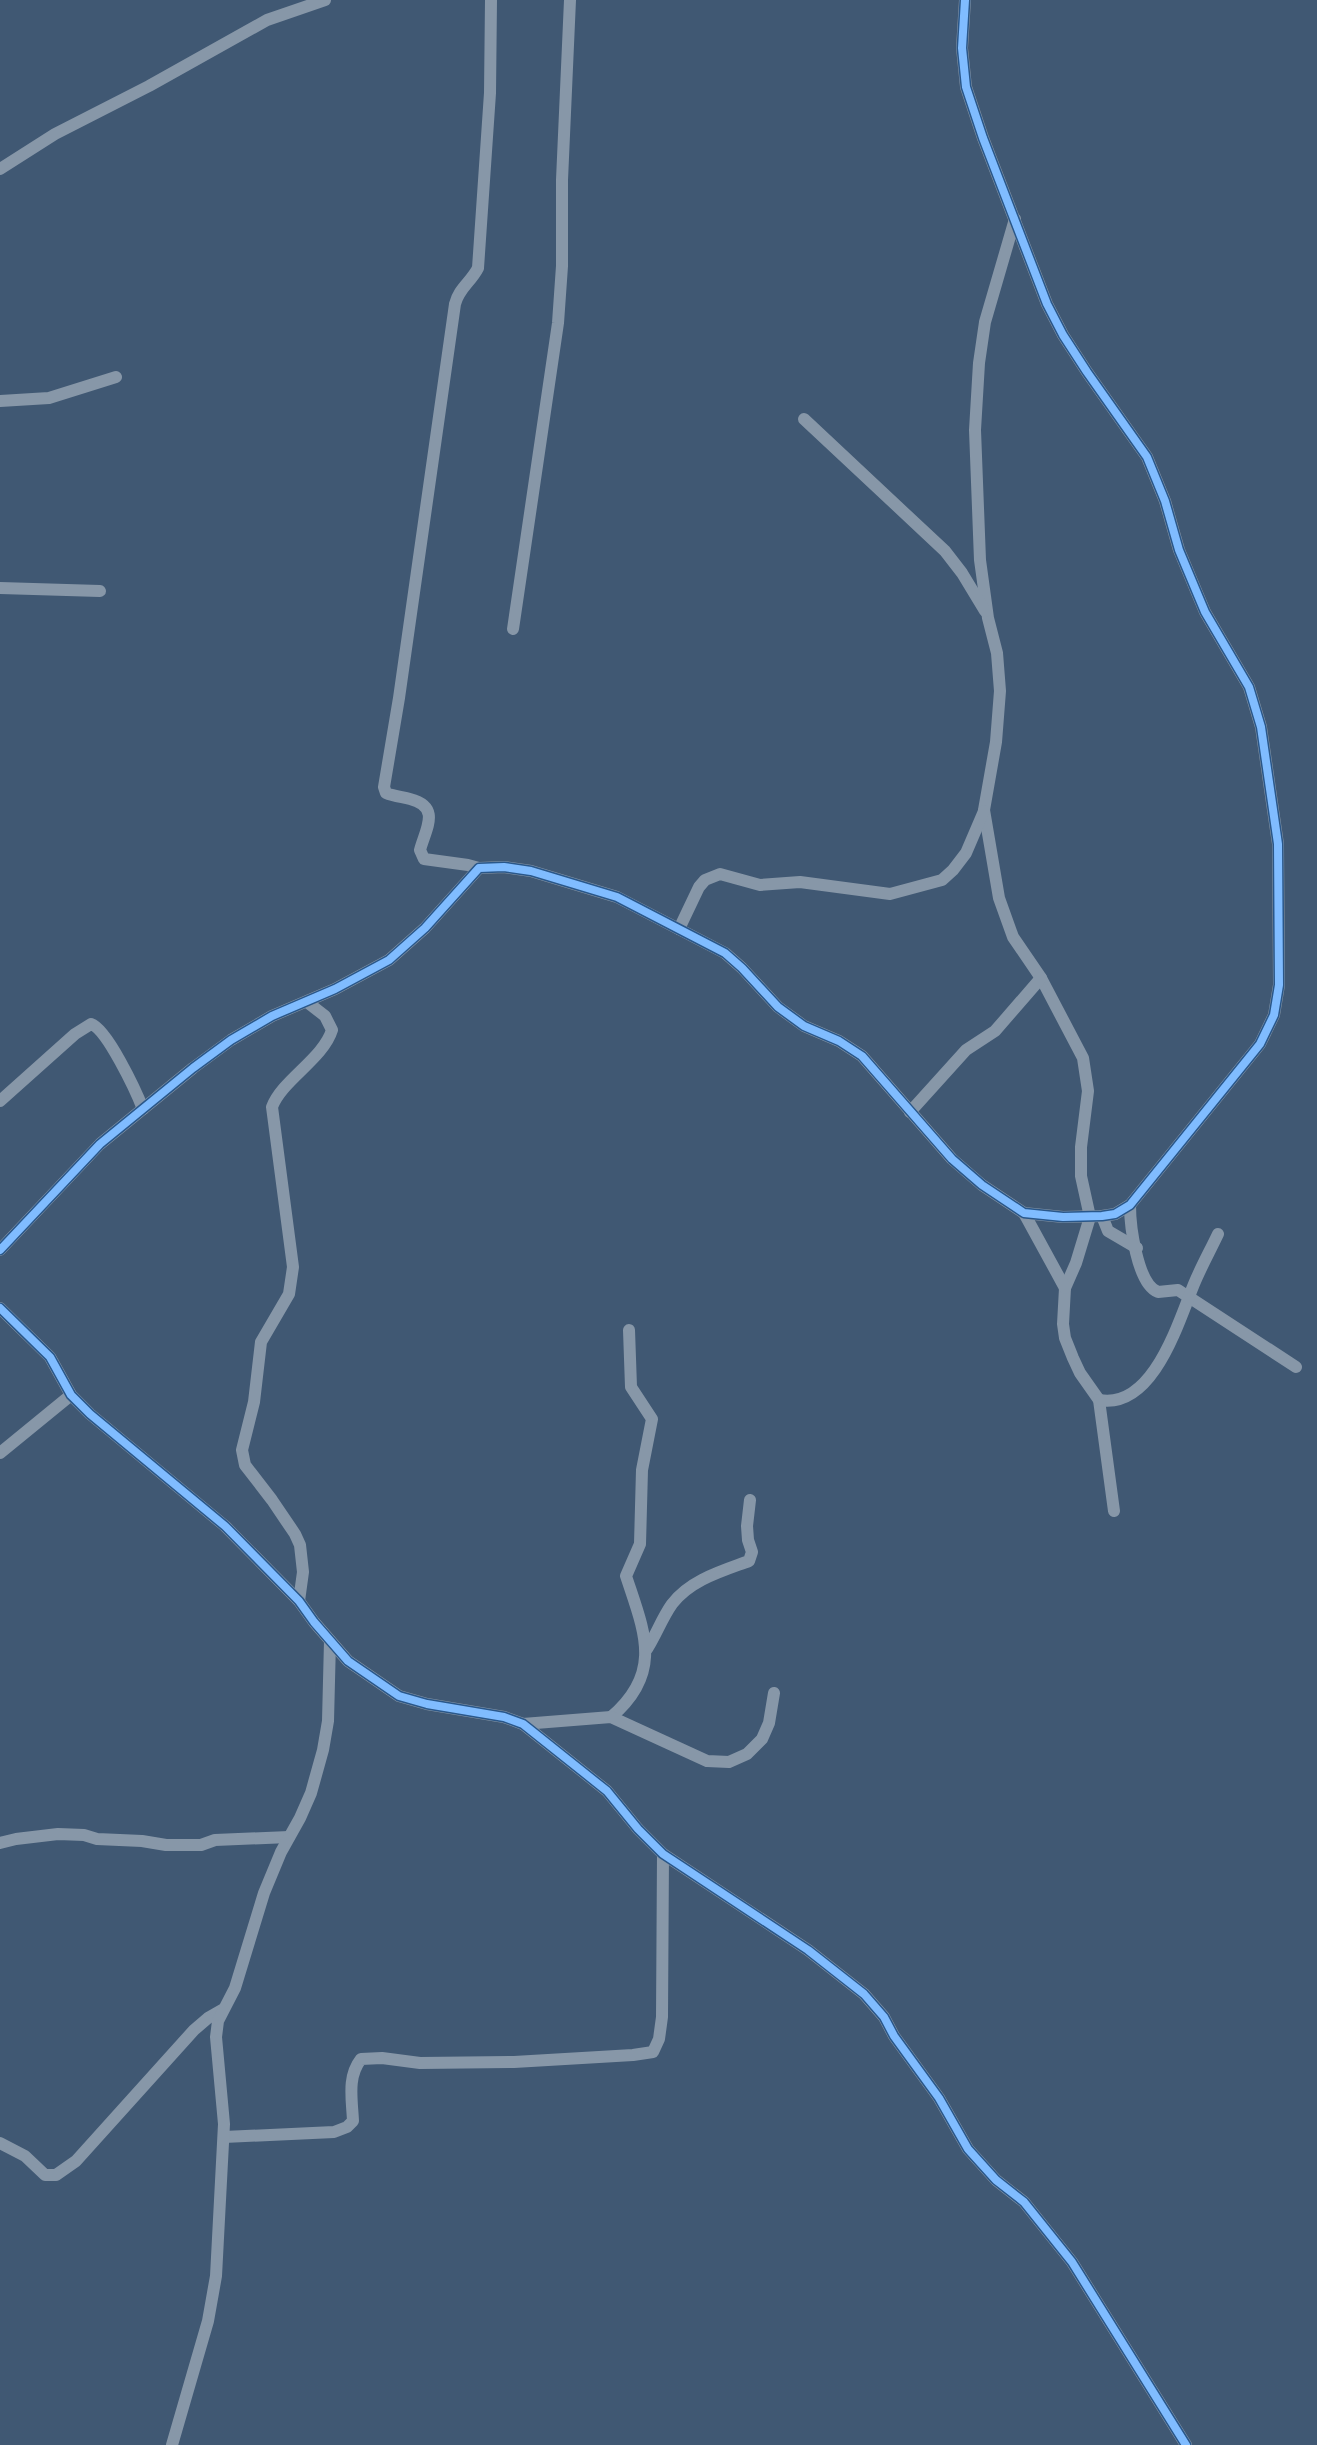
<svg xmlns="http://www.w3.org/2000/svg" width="1317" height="2445" font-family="Manrope,sans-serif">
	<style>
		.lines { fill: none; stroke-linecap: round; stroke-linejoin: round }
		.minor { stroke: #8797a8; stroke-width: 12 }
		.cycleway-casing { stroke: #2a5789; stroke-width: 11 }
		.cycleway { stroke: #80bcff; stroke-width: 8 }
	</style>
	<rect width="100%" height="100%" fill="#405873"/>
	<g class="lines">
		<g class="minor">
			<polyline points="0,169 55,134 149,86 267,20 325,0"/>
			<polyline points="1015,219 985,322 979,363 975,430 980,560 988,618 997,653 1000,691 996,742 984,810 999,898 1013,937 1041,978 1083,1058 1088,1091 1081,1147 1081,1176 1090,1217 1076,1263 1065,1288 1063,1324 1065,1338 1073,1358 1080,1373 1099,1400 1114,1511"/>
			<polyline points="0,401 49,398 116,377"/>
			<polyline points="804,419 945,551 962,573 985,611"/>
			<polyline points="0,588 100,591"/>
			<polyline points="513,629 558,323 562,266 562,180 570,0"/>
			<path d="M479,868L468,865L424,859L420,850C426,828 441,807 410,799C402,797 393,796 386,793L384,787L399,698L455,304C459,288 471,282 478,268L490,93L491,0"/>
			<polyline points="679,929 699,887 705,880 720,874 760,885 800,882 890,894 942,880 953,870 966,853 984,811"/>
			<path d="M0,1101L75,1034L91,1024C107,1029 136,1091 143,1109"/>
			<polyline points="910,1112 966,1050 995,1031 1041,978"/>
			<path d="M1130,1205C1130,1225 1137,1284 1158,1292L1178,1290L1296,1367"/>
			<polyline points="1024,1213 1065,1288"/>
			<polyline points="1102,1216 1108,1231 1137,1248"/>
			<polyline points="0,1250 100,1144 193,1068 231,1040 272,1016 335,989 389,960 425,928 479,868 504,867 531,871 617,897 725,953 742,968 778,1007 804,1026 839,1041 862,1056 952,1159 982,1185 1024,1213 1063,1217 1102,1216 1115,1214 1130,1205 1260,1044 1274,1015 1279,985 1278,844 1261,727 1249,687 1205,612 1179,550 1165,501 1147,457 1087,372 1063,335 1047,304 983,138 966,87 962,48 965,0"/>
			<polyline points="0,1308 50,1357 71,1395 90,1414 225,1526 299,1601 314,1622 348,1661 399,1696 427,1704 504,1717 523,1724 607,1791 638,1829 663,1854 808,1950 864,1994 884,2017 894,2036 939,2098 968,2149 996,2180 1024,2202 1072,2262 1186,2445"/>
			<path d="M1099,1400C1153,1410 1178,1323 1194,1284C1201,1267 1210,1251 1218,1234"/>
			<polyline points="0,1453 71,1395"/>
			<path d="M299,1601L303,1572L300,1545L295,1534L272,1500L245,1465L242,1450L254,1402L261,1342L289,1294L293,1267L272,1107C282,1080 323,1059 332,1030L325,1016L307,1002"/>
			<path d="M647,1649C656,1635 662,1618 672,1604C690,1580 722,1571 749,1561L752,1552L748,1540L747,1526L750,1500"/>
			<path d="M611,1717C664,1672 644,1631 626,1576L640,1544L642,1470L652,1419L631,1387L629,1330"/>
			<polyline points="523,1724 611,1717 707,1761 729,1762 747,1754 762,1739 769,1723 774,1693"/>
			<polyline points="0,1843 16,1839 58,1834 84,1835 97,1839 142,1841 166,1845 201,1845 215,1840 289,1837"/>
			<path d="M224,2137L334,2132L347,2127L353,2121C352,2099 347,2077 361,2059L382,2058L420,2063L514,2062L633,2055L653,2052L659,2039L662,2017L663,1854"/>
			<polyline points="0,2143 25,2156 45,2175 56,2175 76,2161 194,2030 208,2018 222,2010"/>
			<polyline points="172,2445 208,2321 216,2276 224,2124 216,2037 218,2021 235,1988 264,1893 281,1852 300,1818 311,1793 323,1750 328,1721 330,1641"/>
		</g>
		<g class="cycleway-casing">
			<g id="cycleway">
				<polyline points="0,1250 100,1144 193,1068 231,1040 272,1016 335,989 389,960 425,928 479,868 504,867 531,871 617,897 725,953 742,968 778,1007 804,1026 839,1041 862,1056 952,1159 982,1185 1024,1213 1063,1217 1102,1216 1115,1214 1130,1205 1260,1044 1274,1015 1279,985 1278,844 1261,727 1249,687 1205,612 1179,550 1165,501 1147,457 1087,372 1063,335 1047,304 983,138 966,87 962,48 965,0"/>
				<polyline points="0,1308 50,1357 71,1395 90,1414 225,1526 299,1601 314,1622 348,1661 399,1696 427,1704 504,1717 523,1724 607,1791 638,1829 663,1854 808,1950 864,1994 884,2017 894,2036 939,2098 968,2149 996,2180 1024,2202 1072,2262 1186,2445"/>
			</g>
		</g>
		<use href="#cycleway" class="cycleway"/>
	</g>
</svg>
